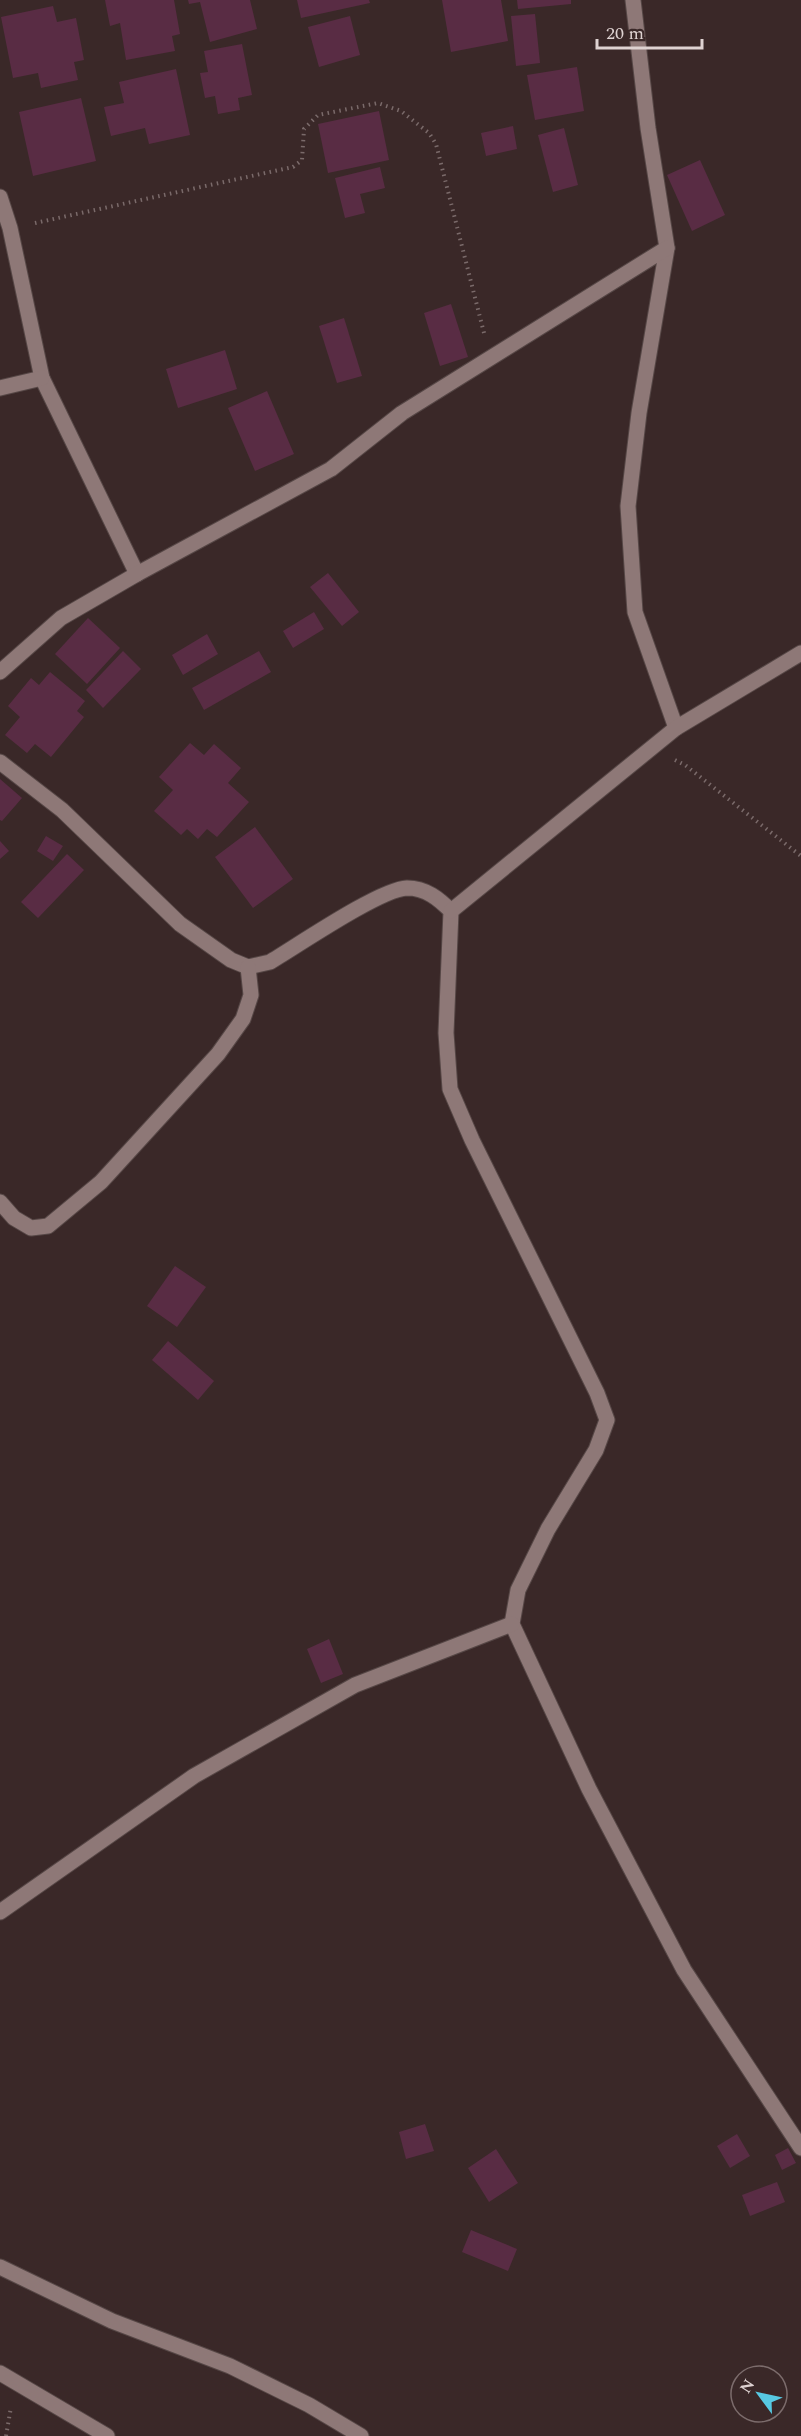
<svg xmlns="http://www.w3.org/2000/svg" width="801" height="2436" font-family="Spectral,serif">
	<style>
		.building { fill: #592c44 }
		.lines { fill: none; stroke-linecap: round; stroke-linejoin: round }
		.minor-casing { stroke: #564746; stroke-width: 17 }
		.path { stroke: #7a6a6a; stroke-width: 4; stroke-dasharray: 1.5 4.5; stroke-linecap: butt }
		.minor { stroke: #8e7877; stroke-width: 15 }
	</style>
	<rect width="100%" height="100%" fill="#3a2828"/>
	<g class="building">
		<polygon points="105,0 174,0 180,34 172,36 175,51 126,60 120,23 110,26"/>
		<polygon points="188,0 250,0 257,29 210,42 200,2 189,4"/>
		<polygon points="297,0 369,0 370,3 301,18"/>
		<polygon points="442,0 501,0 508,41 451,52"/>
		<polygon points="517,0 571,0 571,4 518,9"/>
		<polygon points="53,6 57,22 76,18 84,60 74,62 78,80 41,88 38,73 13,78 1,17"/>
		<polygon points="535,14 540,63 516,66 511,16"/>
		<polygon points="350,16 360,55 319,67 308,27"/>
		<polygon points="242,44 252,95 238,98 240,110 218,114 215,96 205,98 200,73 208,72 204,51"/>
		<polygon points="577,67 584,111 535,120 527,75"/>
		<polygon points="176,69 190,135 149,144 145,128 111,136 104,107 124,103 119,82"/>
		<polygon points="81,98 96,161 33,176 19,112"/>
		<polygon points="379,111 389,160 328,173 318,124"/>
		<polygon points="513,126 517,149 486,156 481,133"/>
		<polygon points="564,128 578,185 553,192 538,135"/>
		<polygon points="700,160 725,215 692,231 667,175"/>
		<polygon points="380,167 385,188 360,194 365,213 345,218 335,178"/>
		<polygon points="451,304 468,357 440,366 424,313"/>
		<polygon points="344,318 362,376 337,383 319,326"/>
		<polygon points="225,350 237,389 178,408 166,369"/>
		<polygon points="267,391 294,454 255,471 228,408"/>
		<polygon points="328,573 359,612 342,626 310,587"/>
		<polygon points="314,612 324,629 293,648 283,631"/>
		<polygon points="88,618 120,648 87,684 55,654"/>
		<polygon points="207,634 218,654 183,675 172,655"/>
		<polygon points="123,651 141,669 103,708 86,690"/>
		<polygon points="259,651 271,672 204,710 192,688"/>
		<polygon points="50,672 85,701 77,711 84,717 51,757 35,744 27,753 5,735 20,717 8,706 31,678 39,685"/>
		<polygon points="190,743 204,755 214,744 241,768 228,783 249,802 217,837 207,829 198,839 187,829 181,835 154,811 173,790 159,777"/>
		<polygon points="0,779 22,798 2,821 0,820"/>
		<polygon points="255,827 293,879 253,908 215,857"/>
		<polygon points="46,836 63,846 53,861 37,851"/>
		<polygon points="0,841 9,851 0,859"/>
		<polygon points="67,854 84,870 38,918 21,902"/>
		<polygon points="175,1266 206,1287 177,1327 147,1306"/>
		<polygon points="168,1341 214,1381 198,1400 152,1360"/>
		<polygon points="329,1639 343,1674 321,1683 307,1649"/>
		<polygon points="425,2124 434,2151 406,2159 399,2132"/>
		<polygon points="737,2134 750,2156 730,2168 717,2146"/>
		<polygon points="788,2148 796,2163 782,2170 775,2155"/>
		<polygon points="496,2149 518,2183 489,2202 468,2168"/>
		<polygon points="777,2182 785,2202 750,2216 742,2195"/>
		<polygon points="471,2230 517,2249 508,2271 462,2252"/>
	</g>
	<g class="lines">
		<g class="minor-casing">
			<g id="minor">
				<polyline points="633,0 648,128 667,248 639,413 628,506 635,612 676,728"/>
				<polyline points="0,197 10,228 42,378 137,574"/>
				<polyline points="0,388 42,378"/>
				<polyline points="0,672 61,618 137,574 331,469 402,413 667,248"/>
				<path d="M0,762L62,810L180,924L231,960L248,967L270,962C297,946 380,889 407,888C426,888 439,899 451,911L446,1033L450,1089L472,1140L597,1393L607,1420L596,1450L548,1529L518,1590L512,1624L589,1789L684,1970L801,2148"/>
				<polyline points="451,911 676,728 801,653"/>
				<polyline points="0,1202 14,1218 31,1228 48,1226 101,1182 218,1054 243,1019 251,995 248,967"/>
				<polyline points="0,1912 194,1776 355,1685 512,1624"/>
				<polyline points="0,2267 112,2321 230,2366 309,2405 361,2436"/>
				<polyline points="0,2373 107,2436"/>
			</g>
		</g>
		<g class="path">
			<polyline points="35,223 293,167 302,160 304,129 318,115 378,103 401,111 429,133 436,144 484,333"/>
			<polyline points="675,760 685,765 801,856"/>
			<polyline points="6,2436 11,2407"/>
		</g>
		<use href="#minor" class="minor"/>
	</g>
	<g transform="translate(759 2394) rotate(303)"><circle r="28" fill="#3a2828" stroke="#7c6c6c" stroke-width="1.5"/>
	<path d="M0-4.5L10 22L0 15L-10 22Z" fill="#57c9e2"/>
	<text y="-9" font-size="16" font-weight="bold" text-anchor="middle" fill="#ded2d1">N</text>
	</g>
	<path d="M597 39v9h105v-9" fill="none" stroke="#ded2d1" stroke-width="3"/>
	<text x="606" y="39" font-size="18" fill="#ded2d1" stroke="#3a2828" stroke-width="4.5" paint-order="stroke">20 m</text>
</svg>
